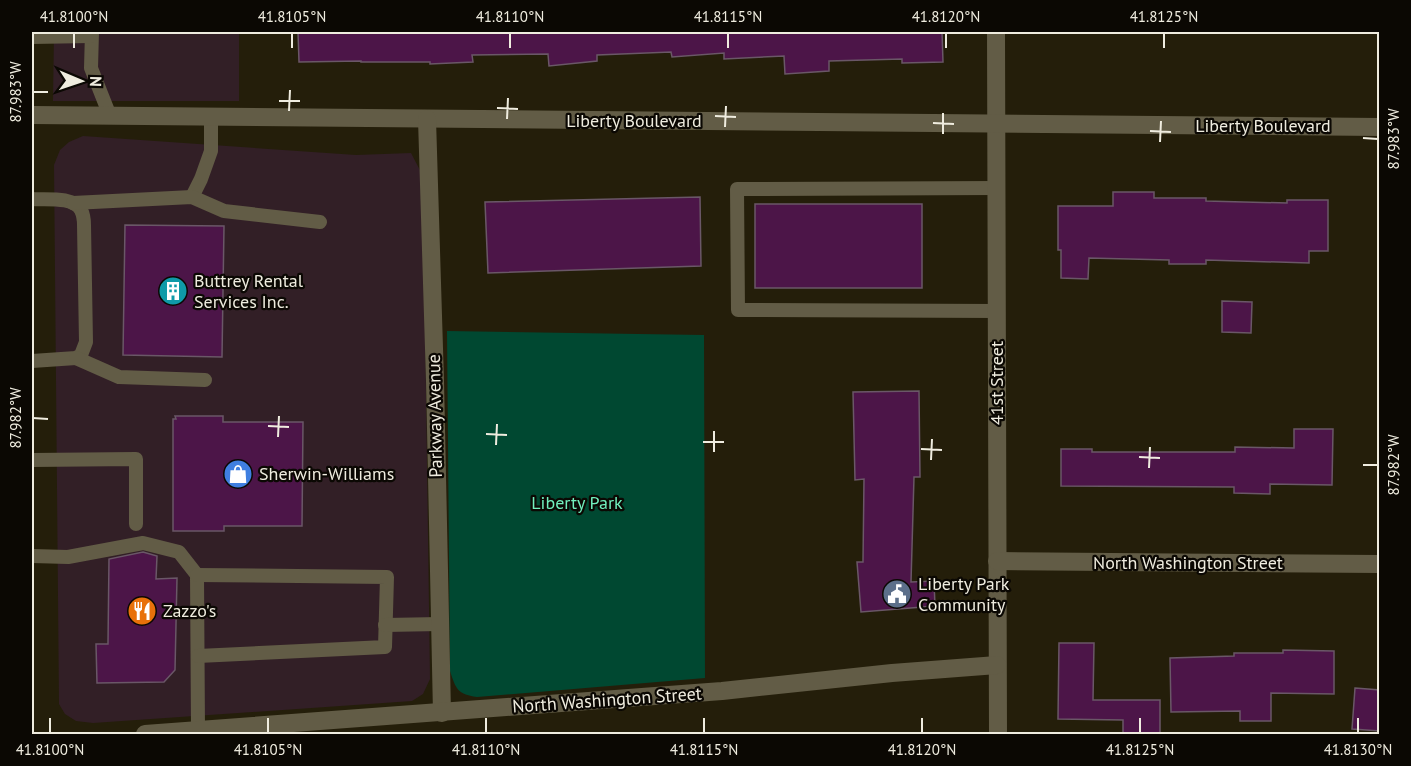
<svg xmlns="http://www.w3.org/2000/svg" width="1411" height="766" font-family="'PT Sans',sans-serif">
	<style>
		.commercial { fill: #321f26 }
		.green { fill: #004831 }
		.building { fill: #4c1548; stroke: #6a5767; stroke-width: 1.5 }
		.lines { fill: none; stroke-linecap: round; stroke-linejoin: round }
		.lane { stroke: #625c46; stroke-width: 14 }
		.street { stroke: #625c46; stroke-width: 18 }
		.ticks { fill: none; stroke: #efecdf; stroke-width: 2 }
		.labels { text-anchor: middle; stroke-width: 4.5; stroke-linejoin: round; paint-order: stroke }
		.street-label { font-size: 18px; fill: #efecdf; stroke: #0b0803 }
		.poi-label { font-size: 18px; fill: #efecdf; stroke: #0b0803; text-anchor: start }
		.park-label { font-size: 18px; fill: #71f0be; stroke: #0b0803 }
		.neatline { fill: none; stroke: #efecdf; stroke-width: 2 }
		.ticks-label { font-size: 15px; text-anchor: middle; fill: #efecdf }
	</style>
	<rect width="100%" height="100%" fill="#241e0a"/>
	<g class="commercial">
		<polygon points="54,32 239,32 239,101 53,101"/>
		<polygon points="83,136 356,155 411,153 423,176 430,679 423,694 412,701 93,723 76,721 65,714 59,704 54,165 60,150 69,142"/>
	</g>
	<path class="green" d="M447,331L704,335L705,678L477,697C457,694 456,689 450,671Z"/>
	<g class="building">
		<polygon points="298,32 942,32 943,62 902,63 902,59 829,61 829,71 785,74 784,56 724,59 724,53 672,57 671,52 597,55 597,61 549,66 548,54 472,55 473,62 430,64 430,62 361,62 361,61 299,62"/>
		<polygon points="1113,192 1154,192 1154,198 1206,198 1206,201 1287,203 1287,200 1328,200 1328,251 1309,251 1309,263 1206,260 1206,264 1169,264 1169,260 1089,258 1088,279 1061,278 1061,250 1058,250 1058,206 1113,206"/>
		<polygon points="700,197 701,266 488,273 485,202"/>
		<rect x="755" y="204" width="167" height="84"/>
		<polygon points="125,225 224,226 222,357 123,355"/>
		<polygon points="1222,301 1252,302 1251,333 1222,332"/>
		<polygon points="919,391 920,477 914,477 911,582 934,581 935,606 861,612 857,562 863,562 864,479 855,480 853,392"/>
		<polygon points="175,416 223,416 223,422 303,422 302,526 224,526 224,531 173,531 173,419 176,419"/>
		<polygon points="1294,429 1333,429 1332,485 1270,484 1270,494 1234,493 1234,487 1061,486 1061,449 1092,449 1092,452 1235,452 1235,447 1294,448"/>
		<polygon points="143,552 157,556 156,579 177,578 175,670 164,682 97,683 96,644 108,644 109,559"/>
		<polygon points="1059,643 1094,643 1093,700 1160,700 1160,735 1123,735 1123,720 1058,719"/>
		<polygon points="1283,650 1334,651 1334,694 1271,693 1271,721 1240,721 1240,711 1171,712 1170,658 1234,656 1234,653 1283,653"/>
		<polygon points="1355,688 1380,690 1380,731 1352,729"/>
	</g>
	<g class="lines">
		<g class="lane">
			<polyline points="92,32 91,68 110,116"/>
			<polyline points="32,37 91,36"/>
			<polyline points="997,188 737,189 738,310 997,311"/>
			<polyline points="192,197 201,179 211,151 211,117"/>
			<path d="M32,199C46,200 73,196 81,210C83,214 84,221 84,225L86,342L81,355L76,358L32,361"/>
			<polyline points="73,203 192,197 224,211 320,222"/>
			<polyline points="76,358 119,377 205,380"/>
			<polyline points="32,460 136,459 136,524"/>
			<polyline points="32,556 68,557 143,543 179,552 197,575 198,730"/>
			<polyline points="197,575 387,577 385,647 198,656"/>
			<polyline points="385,625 440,624"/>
		</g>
		<g class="street">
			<polyline points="996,32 998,734"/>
			<polyline points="32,115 1380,127"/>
			<polyline points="427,119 435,381 442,713"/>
			<polyline points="997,561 1380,564"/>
			<polyline points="145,734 722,691 892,673 997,665"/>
		</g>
	</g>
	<path class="ticks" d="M74,48V33M292,48V33M510,48V33M728,48V33M946,48V33M1164,48V33M33,92H48M279,101H300M497,108L518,109M289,111L290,90M715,116L736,117M507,119L508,98M933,123L954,124M725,127L726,106M1150,131L1171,132M943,134V113M1363,138L1378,139M1160,142L1161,121M33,418L48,419M268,426L289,427M486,434L507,435M278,437L279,416M703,442H724M496,445L497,424M921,449L942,450M714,452V431M1139,457L1160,458M931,460L932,439M1363,465H1378M1149,468L1150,447M50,733V718M268,733V718M486,733V718M704,733V718M922,733V718M1140,733V718M1358,733V718"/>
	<defs>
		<g id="building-disc" transform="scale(1.5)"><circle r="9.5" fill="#0f9aa8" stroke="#0b0803"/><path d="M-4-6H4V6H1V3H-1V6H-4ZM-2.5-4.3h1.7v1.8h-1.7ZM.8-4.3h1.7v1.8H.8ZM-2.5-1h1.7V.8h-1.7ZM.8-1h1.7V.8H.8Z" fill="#fff"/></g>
		<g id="shop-disc" transform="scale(1.5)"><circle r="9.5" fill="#3f7fe0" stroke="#0b0803"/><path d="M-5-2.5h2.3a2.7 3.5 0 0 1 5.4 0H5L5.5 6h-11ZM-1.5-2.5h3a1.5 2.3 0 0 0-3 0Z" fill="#fff"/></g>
		<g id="civic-disc" transform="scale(1.5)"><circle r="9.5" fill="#5c6f8a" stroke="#0b0803"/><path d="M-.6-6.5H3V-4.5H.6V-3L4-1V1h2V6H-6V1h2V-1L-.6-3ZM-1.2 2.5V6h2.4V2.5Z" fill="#fff"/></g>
		<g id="restaurant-disc" transform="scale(1.5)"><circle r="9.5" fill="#e8710a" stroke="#0b0803"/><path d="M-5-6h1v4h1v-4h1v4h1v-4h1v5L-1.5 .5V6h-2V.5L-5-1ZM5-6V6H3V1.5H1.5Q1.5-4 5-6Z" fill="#fff"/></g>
	</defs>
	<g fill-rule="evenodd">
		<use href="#building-disc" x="173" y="291"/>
		<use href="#shop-disc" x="238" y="474"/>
		<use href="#civic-disc" x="897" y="594"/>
		<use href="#restaurant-disc" x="142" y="611"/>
	</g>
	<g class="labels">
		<g class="street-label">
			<text x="634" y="127">Liberty Boulevard</text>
			<text x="1263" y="132">Liberty Boulevard</text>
			<text transform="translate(997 383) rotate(-90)" y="6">41st Street</text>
			<text transform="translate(435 416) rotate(-91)" y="6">Parkway Avenue</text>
			<text x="1188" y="569">North Washington Street</text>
			<text transform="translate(607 700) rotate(-4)" y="6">North Washington Street</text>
		</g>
		<g class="poi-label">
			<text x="194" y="287">Buttrey Rental<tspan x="194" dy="21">Services Inc.</tspan></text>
			<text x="259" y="480">Sherwin-Williams</text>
			<text x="918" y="590">Liberty Park<tspan x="918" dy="21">Community</tspan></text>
			<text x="163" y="617">Zazzo's</text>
		</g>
		<g class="park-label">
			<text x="577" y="509">Liberty Park</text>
		</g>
	</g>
	<rect width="1411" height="766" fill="none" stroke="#0b0803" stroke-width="66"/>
	<g transform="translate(81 81) rotate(92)" stroke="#0b0803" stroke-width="4.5" paint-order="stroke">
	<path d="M0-4.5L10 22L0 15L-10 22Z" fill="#efecdf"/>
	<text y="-9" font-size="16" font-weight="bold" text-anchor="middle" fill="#efecdf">N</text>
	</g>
	<rect x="33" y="33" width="1345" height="700" class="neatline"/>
	<g class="ticks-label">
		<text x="74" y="22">41.8100°N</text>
		<text x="292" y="22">41.8105°N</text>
		<text x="510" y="22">41.8110°N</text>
		<text x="728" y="22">41.8115°N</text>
		<text x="946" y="22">41.8120°N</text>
		<text x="1164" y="22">41.8125°N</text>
		<text transform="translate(16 92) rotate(-90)" y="5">87.983°W</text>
		<text transform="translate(1394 139) rotate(-90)" y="5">87.983°W</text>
		<text transform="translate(16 418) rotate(-90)" y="5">87.982°W</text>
		<text transform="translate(1394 465) rotate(-90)" y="5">87.982°W</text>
		<text x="50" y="755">41.8100°N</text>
		<text x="268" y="755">41.8105°N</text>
		<text x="486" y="755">41.8110°N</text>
		<text x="704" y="755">41.8115°N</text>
		<text x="922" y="755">41.8120°N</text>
		<text x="1140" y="755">41.8125°N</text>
		<text x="1358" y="755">41.8130°N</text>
	</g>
</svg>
